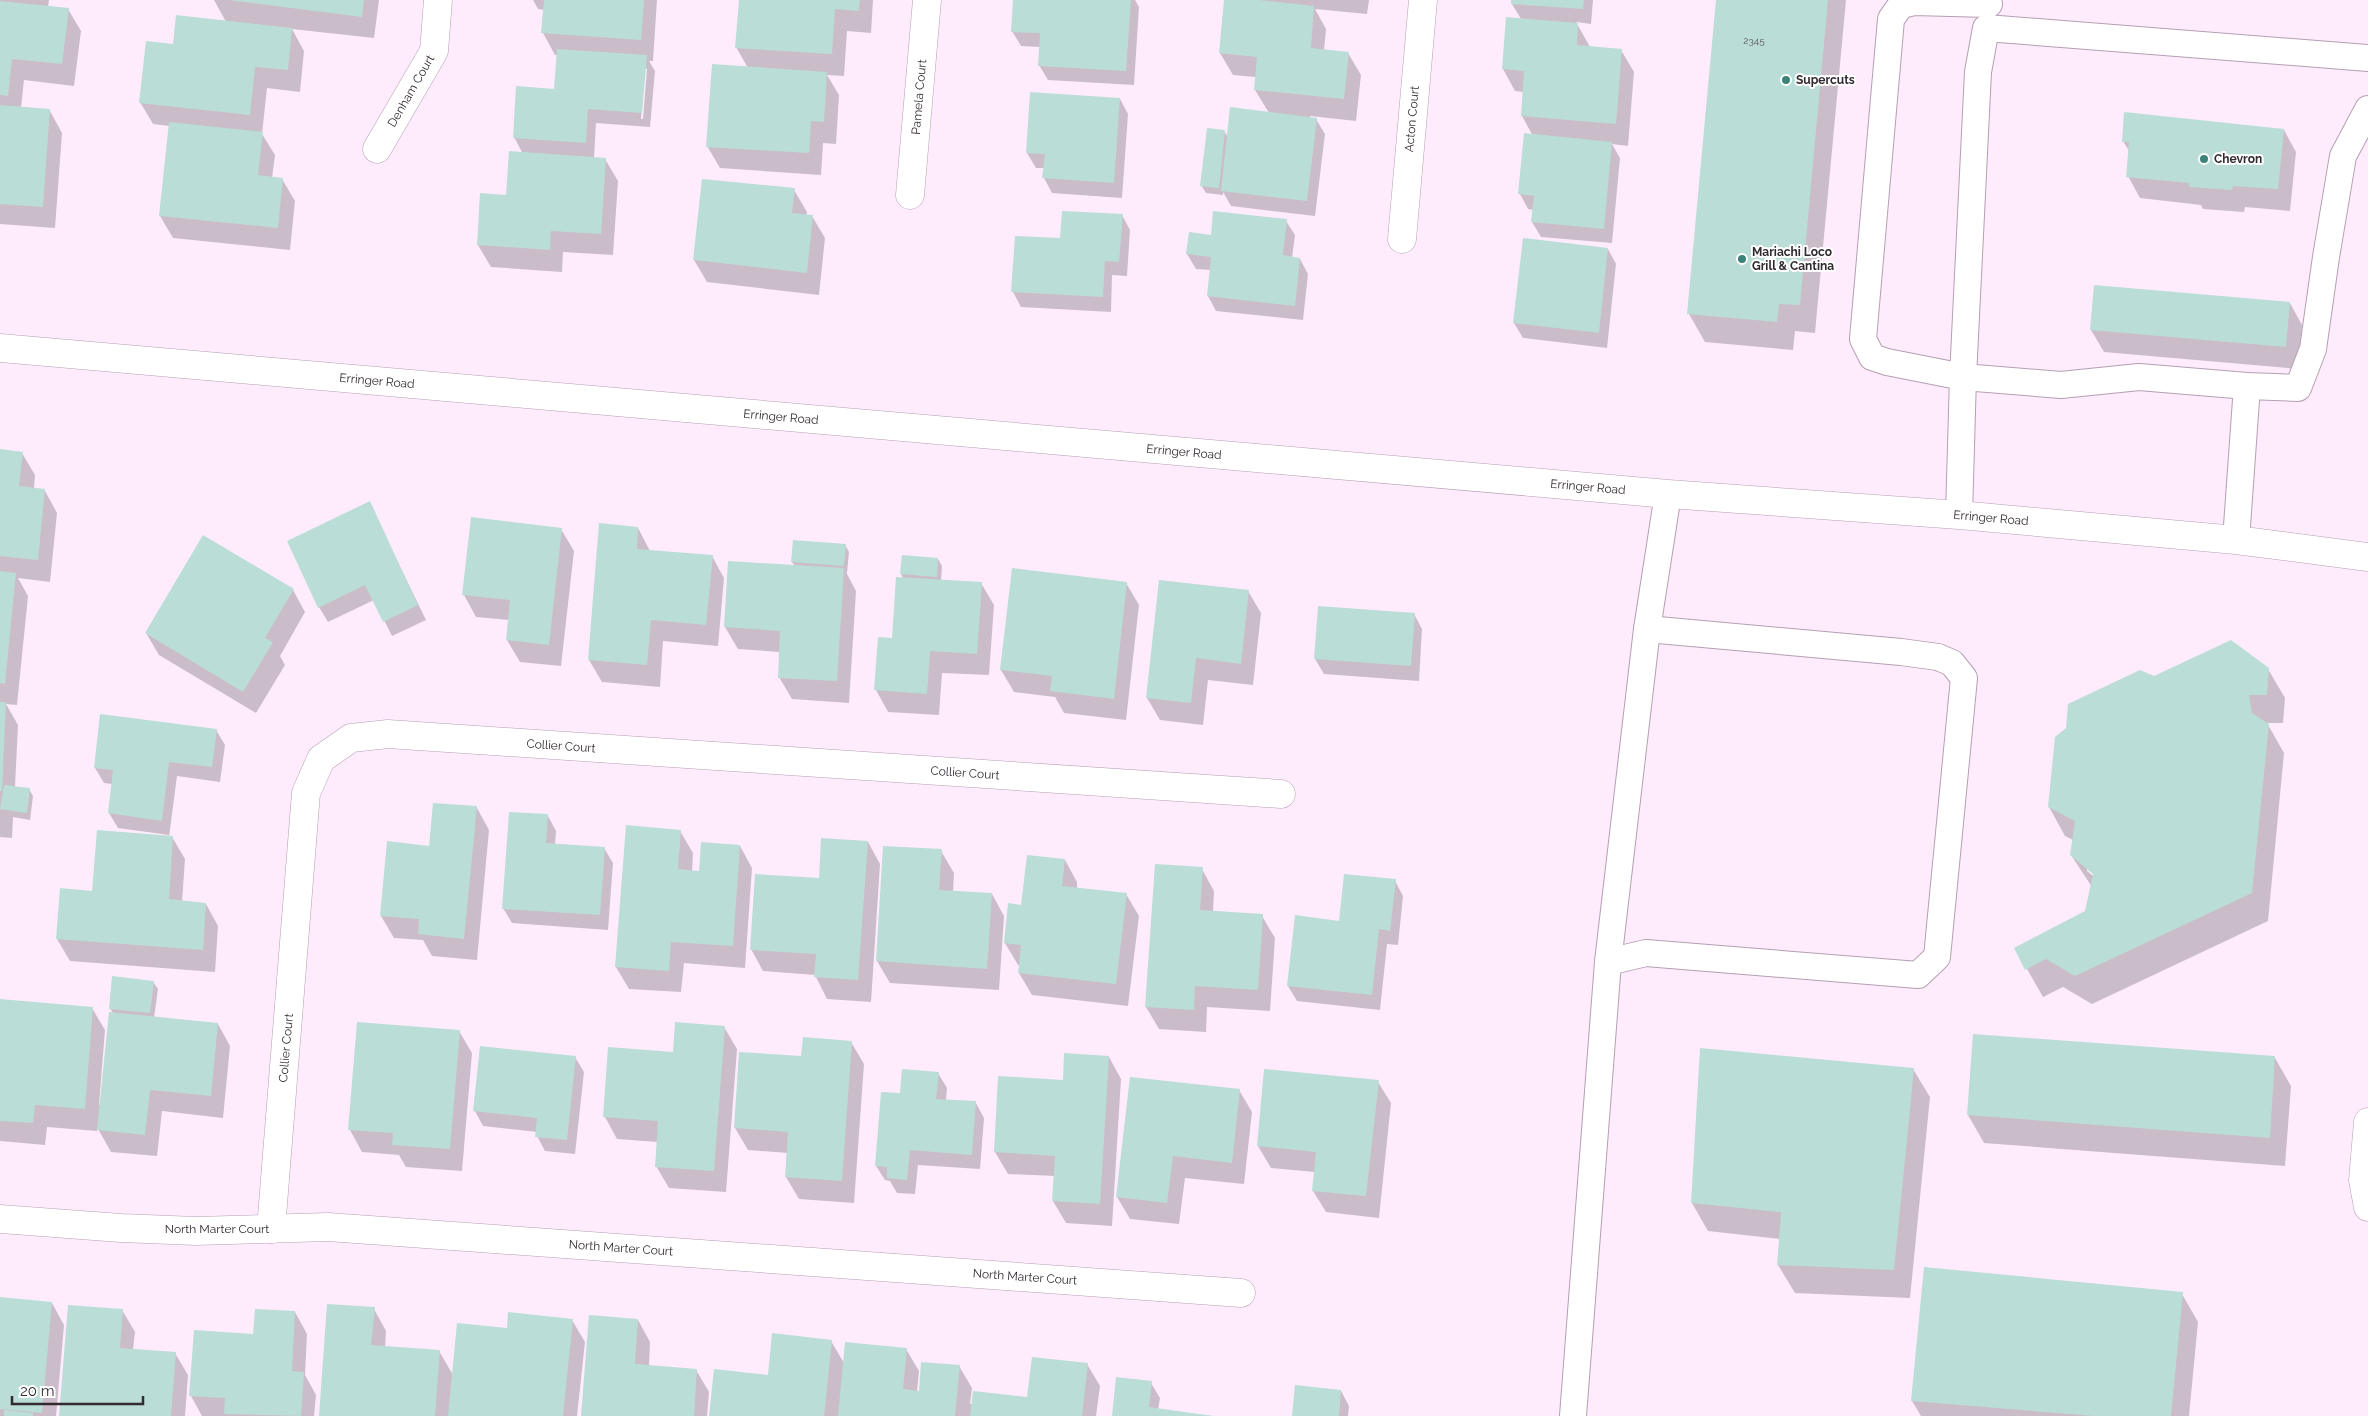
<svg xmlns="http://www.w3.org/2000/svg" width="2368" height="1416" font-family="Raleway,sans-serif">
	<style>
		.shadow { fill: #0003; fill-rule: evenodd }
		.building { fill: #bbddd7 }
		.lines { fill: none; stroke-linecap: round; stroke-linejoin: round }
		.service-casing { stroke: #b59fb2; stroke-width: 28 }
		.minor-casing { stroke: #b59fb2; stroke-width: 29 }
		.secondary-casing { stroke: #b59fb2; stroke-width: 29 }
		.service { stroke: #fff; stroke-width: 26 }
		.minor { stroke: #fff; stroke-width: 28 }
		.secondary { stroke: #fff; stroke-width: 28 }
		.poi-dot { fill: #3d827a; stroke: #fff; stroke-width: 2 }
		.labels { text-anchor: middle; stroke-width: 4; stroke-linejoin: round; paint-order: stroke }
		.number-label { font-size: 10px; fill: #54575a }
		.poi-label { font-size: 12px; font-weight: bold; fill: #322a31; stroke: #fff; text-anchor: start }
		.street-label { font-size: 12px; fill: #322a31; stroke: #fff }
	</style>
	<rect width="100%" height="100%" fill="#feecfc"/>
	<g class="shadow">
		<polygon points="0,0 49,0 48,7 68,9 81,31 74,86 24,80 21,108 50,111 62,133 55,228 0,224"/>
		<polygon points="214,0 379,0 374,38 292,29 304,51 300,92 267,88 262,134 275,155 272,178 282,179 295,201 290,250 173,238 160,216 170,126 153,124 140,102 174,46 226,22"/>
		<path d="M533,0H657L653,61H649L655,71L650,127L596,123L594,158L605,159L618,181L613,255L563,252L562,272L491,267L478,245L507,197L523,154L514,137L555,90L558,55H555L543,33L544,10L538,9ZM645,69H647L643,119H641Z"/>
		<polygon points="740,0 873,0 871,33 847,31 844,76 827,75 839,95 836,144 823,143 821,175 720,168 707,146 748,68 736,47"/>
		<polygon points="1014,0 1135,0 1139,7 1134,85 1048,80 1039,65 1040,47 1021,46 1012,31"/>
		<polygon points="1226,0 1369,0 1367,14 1315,9 1326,29 1324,50 1348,53 1361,75 1356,121 1310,116 1310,118 1316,119 1325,134 1315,216 1231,206 1223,192 1223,195 1206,193 1201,185 1225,132 1228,138 1269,113 1255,90 1256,77 1233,75 1220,53"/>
		<polygon points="1512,0 1593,0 1591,24 1576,22 1590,47 1621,50 1634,72 1628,146 1612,144 1620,158 1612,243 1541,237 1532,222 1534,210 1528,209 1520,194 1533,136 1522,116 1524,92 1515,91 1503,69 1521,19 1512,4"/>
		<polygon points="1717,0 1846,0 1815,333 1795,331 1793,350 1705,342 1689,314"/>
		<polygon points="1120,99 1128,114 1122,198 1052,193 1044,178 1045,168 1036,168 1027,153"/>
		<polygon points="2284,130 2296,152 2290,211 2245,207 2244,212 2203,209 2201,205 2140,198 2128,176 2129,151 2123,141"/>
		<polygon points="794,190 807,212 806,216 812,216 825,238 819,295 707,282 694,260"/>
		<polygon points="1122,215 1130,230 1127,276 1112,275 1111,312 1021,307 1013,292 1061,240"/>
		<polygon points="1286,221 1295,235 1292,258 1300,259 1308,274 1303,320 1216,311 1208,296 1211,270 1196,269 1187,254 1212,236"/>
		<polygon points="1608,249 1616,264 1607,348 1523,338 1514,323"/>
		<polygon points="2290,303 2302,325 2298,369 2104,352 2091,330"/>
		<polygon points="0,451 22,453 35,475 34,489 45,491 57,513 50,582 18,578 28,596 17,705 6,704 18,725 15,787 29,789 33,796 30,820 13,817 12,838 0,837"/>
		<polygon points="369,503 426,620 392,636 374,600 328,622 319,607"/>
		<polygon points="600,525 638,528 650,551 712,556 724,578 718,646 663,641 660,687 602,682 589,660"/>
		<polygon points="561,529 574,551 561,666 520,662 507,640 509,620 476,617 464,595"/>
		<polygon points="845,545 849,552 847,573 846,572 856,591 849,703 792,699 779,677 780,652 738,649 725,627 729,562 795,566 792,562"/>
		<polygon points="903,557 938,559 942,566 941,580 981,583 994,605 989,675 942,673 939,715 888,712 876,690 893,639 903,578 901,574"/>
		<polygon points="1126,583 1139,605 1126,720 1064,713 1055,697 1014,692 1001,670"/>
		<polygon points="293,590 305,612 280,656 285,665 256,713 159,655 146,633"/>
		<polygon points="1248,591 1261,613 1253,685 1208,680 1203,725 1160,720 1147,698"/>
		<polygon points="1414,614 1422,629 1419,681 1324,674 1315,659"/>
		<path d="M2268,669L2285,698L2283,723H2267L2284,753L2268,921L2092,1004L2063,987L2043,997L2027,969L2086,912L2092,887L2071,855L2073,840L2065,836L2049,807L2154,678ZM2087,868L2099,877L2097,879L2087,871Z"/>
		<polygon points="216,730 225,745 220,782 177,776 169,837 172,837 185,859 182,902 206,904 218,926 215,972 70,961 57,939 93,892 168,837 169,835 118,828 109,813 112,784 104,783 95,768"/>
		<polygon points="477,808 489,830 477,960 432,956 423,940 394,938 381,916 431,847"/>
		<polygon points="548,816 556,831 555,845 604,848 613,863 608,930 512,923 503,908"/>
		<polygon points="680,831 693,853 692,871 700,872 740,846 752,868 745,968 684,963 681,992 629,989 616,967"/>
		<polygon points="868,842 880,864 871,1002 827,999 815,975 763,971 751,949 820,879"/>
		<polygon points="941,851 954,873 953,892 992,894 1004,916 999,990 890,983 877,961"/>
		<polygon points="1065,860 1077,882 1077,889 1126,894 1139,916 1128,1006 1032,995 1019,973 1020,965 1018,965 1005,943 1022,906"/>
		<polygon points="1202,869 1214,891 1213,912 1262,916 1275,938 1270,1011 1207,1007 1206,1032 1159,1029 1146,1007"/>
		<polygon points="1395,881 1403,896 1398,945 1387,944 1380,1010 1297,1001 1288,986 1341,922"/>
		<polygon points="153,982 158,989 154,1018 218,1024 230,1046 223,1118 162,1111 157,1156 111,1152 97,1127 97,1131 47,1127 45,1145 0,1141 0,1001 92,1008 105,1030 99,1105 101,1105 113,1013 110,1008"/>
		<polygon points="724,1027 737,1049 726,1192 669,1188 656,1166 658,1142 617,1139 605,1117 675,1053"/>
		<polygon points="459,1031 472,1053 462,1171 406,1167 399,1155 362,1152 350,1130"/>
		<polygon points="851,1042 864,1064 854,1203 799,1199 786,1177 788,1153 748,1150 735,1128 803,1058"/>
		<polygon points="575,1057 584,1072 575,1154 545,1151 537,1136 537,1132 483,1126 475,1111"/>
		<polygon points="1109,1057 1121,1079 1112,1226 1066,1223 1053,1201 1055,1176 1008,1174 995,1152 1064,1081"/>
		<polygon points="2275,1058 2291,1086 2285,1166 1984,1143 1968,1115"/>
		<polygon points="1913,1069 1930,1097 1910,1298 1795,1293 1778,1265 1780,1239 1708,1231 1692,1203"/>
		<polygon points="938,1073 947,1088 946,1100 976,1103 984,1118 980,1169 918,1165 915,1194 897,1193 890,1181 885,1180 876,1166 901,1094"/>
		<polygon points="1378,1082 1391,1103 1379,1218 1326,1212 1313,1191 1315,1172 1271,1168 1258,1146"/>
		<polygon points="1239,1090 1252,1112 1244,1184 1185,1178 1179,1224 1130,1219 1117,1197"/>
		<polygon points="2182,1294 2198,1322 2189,1416 1921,1416 1912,1401"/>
		<polygon points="0,1298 52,1303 64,1325 56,1416 0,1416"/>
		<polygon points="374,1309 386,1331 385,1348 439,1351 453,1375 508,1329 572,1320 585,1342 577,1416 320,1416"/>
		<polygon points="122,1310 135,1332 133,1350 175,1353 188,1375 185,1416 60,1416"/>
		<polygon points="295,1312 307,1334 305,1375 316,1395 314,1416 202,1416 191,1396 254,1336"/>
		<polygon points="638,1320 650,1342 649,1366 696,1370 709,1392 707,1416 583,1416"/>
		<polygon points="831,1341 844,1363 906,1349 919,1371 917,1392 920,1392 959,1366 972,1388 970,1404 973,1404 1028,1399 1087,1364 1100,1386 1096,1416 710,1416 769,1376"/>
		<polygon points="1151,1383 1160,1398 1158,1410 1212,1416 1113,1416"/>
		<polygon points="1341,1391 1349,1406 1348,1416 1293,1416"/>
	</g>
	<g class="building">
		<polygon points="228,0 364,0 362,17"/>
		<polygon points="544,0 644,0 641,40 541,33"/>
		<polygon points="739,0 860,0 859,11 835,9 832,54 735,48"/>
		<polygon points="1013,0 1131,0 1126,71 1038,66 1040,33 1011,32"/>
		<polygon points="1224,0 1259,0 1314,6 1311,48 1349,52 1344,99 1254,90 1257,57 1219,53"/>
		<polygon points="1511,0 1584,0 1583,9 1511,4"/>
		<polygon points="1716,0 1828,0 1800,305 1779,304 1777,322 1687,314"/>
		<polygon points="0,1 69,8 62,64 12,59 8,96 0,95"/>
		<polygon points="176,15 292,28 288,70 255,67 250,115 139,103 146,41 173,44"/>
		<polygon points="1506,17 1578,23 1577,45 1622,49 1616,124 1521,116 1524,71 1502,69"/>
		<polygon points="557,49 647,55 642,113 588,109 586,143 513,138 516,86 554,89"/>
		<polygon points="712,64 827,72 824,122 811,121 809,153 706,147"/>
		<polygon points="1030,92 1120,98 1114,183 1042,178 1045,154 1026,153"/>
		<polygon points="0,105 50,109 43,207 0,204"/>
		<polygon points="1230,107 1317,118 1307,201 1221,191"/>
		<polygon points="2124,112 2284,129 2278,189 2233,186 2232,190 2189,187 2189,183 2126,177 2129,142 2122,142"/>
		<polygon points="169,122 263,132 258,175 283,178 278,228 159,216"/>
		<polygon points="1207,128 1225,130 1219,188 1200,186"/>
		<polygon points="1524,133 1612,142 1604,229 1531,222 1534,196 1518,194"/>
		<polygon points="509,151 606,158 601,234 551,231 550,250 477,245 480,193 506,195"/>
		<polygon points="702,179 795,188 792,213 813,215 807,273 693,260"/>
		<polygon points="1062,211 1123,214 1119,262 1105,261 1103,297 1011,292 1015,236 1060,238"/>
		<polygon points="1213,211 1287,219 1283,255 1300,258 1295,306 1207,296 1211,257 1186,254 1189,232 1211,235"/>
		<polygon points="1523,238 1608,248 1599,333 1513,323"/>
		<polygon points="2094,285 2290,302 2286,347 2090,330"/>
		<polygon points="0,449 23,452 19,486 45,489 38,560 0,556"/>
		<polygon points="370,501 418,605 383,622 365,585 318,608 287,541"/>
		<polygon points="471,517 562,528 549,645 506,640 510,600 462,595"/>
		<polygon points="599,523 638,527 637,549 713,555 706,625 651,620 647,665 588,660"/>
		<polygon points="203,535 294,589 265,638 273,642 243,692 145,633"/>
		<polygon points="793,540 846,544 844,566 791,562"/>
		<polygon points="902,555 938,558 937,577 900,574"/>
		<polygon points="728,561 844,568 837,681 778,678 780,631 724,627"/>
		<polygon points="1012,568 1127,582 1114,699 1050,691 1052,676 1000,670"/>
		<polygon points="0,571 16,573 5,684 0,683"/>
		<polygon points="896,577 982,582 977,654 930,651 927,694 874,690 878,637 892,638"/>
		<polygon points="1159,580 1249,590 1241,664 1196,658 1191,703 1146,698"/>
		<polygon points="1318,606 1415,613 1411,666 1314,659"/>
		<polygon points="2231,640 2269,668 2267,695 2249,695 2252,713 2269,724 2252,893 2075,976 2046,959 2025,970 2014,948 2085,911 2093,874 2070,855 2075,821 2048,807 2055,737 2066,728 2068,704 2140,670 2154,676"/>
		<polygon points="0,702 6,702 2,791 0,791"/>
		<polygon points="100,714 217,729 212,767 169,762 162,821 108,813 113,770 94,768"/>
		<polygon points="4,785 30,788 27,813 0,809"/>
		<polygon points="433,803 477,806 464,939 418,934 419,919 380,916 387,841 429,846"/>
		<polygon points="509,812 548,814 546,843 605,847 600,915 502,909"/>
		<polygon points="626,825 681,830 678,869 699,871 701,842 740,845 733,946 671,942 669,971 615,967"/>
		<polygon points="97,830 173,836 169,899 206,903 203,950 56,939 60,888 92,891"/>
		<polygon points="821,838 868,841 858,980 814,977 816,954 750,950 755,874 819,878"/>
		<polygon points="883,846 942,849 939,890 992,893 987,969 876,961"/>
		<polygon points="1027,855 1065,859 1062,886 1127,893 1116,984 1018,973 1021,945 1004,943 1008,903 1021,905"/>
		<polygon points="1155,864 1203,867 1200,910 1263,914 1258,990 1195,986 1194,1010 1145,1007"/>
		<polygon points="1344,874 1396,879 1390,931 1379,929 1372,995 1287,986 1295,915 1339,921"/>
		<polygon points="112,976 154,981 150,1013 109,1009"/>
		<polygon points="0,999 93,1007 85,1109 35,1105 33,1123 0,1121"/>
		<polygon points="109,1012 218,1023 211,1096 150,1090 145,1135 97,1130"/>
		<polygon points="357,1022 460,1030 450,1149 392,1145 393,1133 348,1130"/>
		<polygon points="675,1022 725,1026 714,1171 655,1167 658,1121 603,1117 608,1047 673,1052"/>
		<polygon points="1973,1034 2275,1056 2270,1138 1967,1115"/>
		<polygon points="803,1037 852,1041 842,1181 785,1177 788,1132 734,1128 739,1052 801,1056"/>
		<polygon points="480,1046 576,1056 567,1140 535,1137 537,1118 473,1111"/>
		<polygon points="1700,1048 1914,1068 1894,1270 1777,1265 1781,1212 1691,1203"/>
		<polygon points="1064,1053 1109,1056 1100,1204 1052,1201 1055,1156 994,1152 998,1076 1063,1080"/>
		<polygon points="902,1069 939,1072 936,1099 976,1101 972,1155 910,1150 907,1180 887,1178 887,1167 875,1166 881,1092 900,1093"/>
		<polygon points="1264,1069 1379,1080 1366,1196 1312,1191 1316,1152 1257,1146"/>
		<polygon points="1130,1077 1240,1089 1232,1163 1173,1156 1167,1203 1116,1197"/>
		<polygon points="1924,1267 2183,1292 2171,1416 2094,1416 1911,1401"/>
		<polygon points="0,1297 52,1302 42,1413 0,1409"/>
		<polygon points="327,1304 375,1307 371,1345 440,1350 435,1416 319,1416"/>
		<polygon points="68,1305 123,1309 120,1348 176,1352 171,1416 59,1416"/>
		<polygon points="255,1309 295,1311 292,1371 304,1372 301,1416 224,1414 225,1398 189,1396 194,1330 253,1334"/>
		<polygon points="508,1312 573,1319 563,1416 448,1416 457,1323 507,1328"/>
		<polygon points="589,1315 638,1319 635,1364 697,1369 694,1416 581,1416"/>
		<polygon points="772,1333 832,1340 824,1416 709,1416 714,1369 768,1375"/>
		<polygon points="845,1342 907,1348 903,1389 919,1391 921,1362 960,1365 955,1416 838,1416"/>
		<polygon points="1032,1357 1088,1363 1082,1416 970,1416 973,1391 1027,1397"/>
		<polygon points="1116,1377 1152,1381 1149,1407 1213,1416 1112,1416"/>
		<polygon points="1295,1385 1341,1390 1339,1416 1292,1416"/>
		<polygon points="4,1410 33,1413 33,1416 4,1416"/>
	</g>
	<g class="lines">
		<g class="service-casing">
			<g id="service">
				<polyline points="1989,4 1914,2 1901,5 1891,19 1863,339 1872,357 1887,362 1963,377 2061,385 2139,377 2247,386 2298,388 2313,349 2326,257 2343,156 2368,109"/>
				<polyline points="1959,515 1963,377 1978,72 1986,28 2368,58"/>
				<polyline points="2236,540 2247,386"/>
				<polyline points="1608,962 1646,953 1918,975 1937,957 1964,678 1952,663 1938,657 1901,652 1647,629"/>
				<polyline points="1573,1416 1608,962 1647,629 1668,494"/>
			</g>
		</g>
		<g class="minor-casing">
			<g id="minor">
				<polyline points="377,149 434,51 438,0"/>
				<polyline points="910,195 927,0"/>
				<polyline points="1402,239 1423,0"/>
				<polyline points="0,1219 121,1228 196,1231 328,1227 1241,1293"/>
				<polyline points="271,1229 306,793 321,759 351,738 388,734 1281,794"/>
			</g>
		</g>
		<g class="secondary-casing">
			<g id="secondary">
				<polyline points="0,348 1668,494 1959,515 2236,540 2368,557"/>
				<polyline points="2368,1122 2363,1180 2368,1207"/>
			</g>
		</g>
		<use href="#service" class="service"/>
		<use href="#minor" class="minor"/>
		<use href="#secondary" class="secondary"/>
	</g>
	<g class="poi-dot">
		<circle cx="1786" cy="80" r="5"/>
		<circle cx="2204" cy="159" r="5"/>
		<circle cx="1742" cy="259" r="5"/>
	</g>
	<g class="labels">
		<g class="number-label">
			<text x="1754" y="44">2345</text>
		</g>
		<g class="poi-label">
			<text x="1796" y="84">Supercuts</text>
			<text x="2214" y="163">Chevron</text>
			<text x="1752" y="256">Mariachi Loco<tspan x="1752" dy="14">Grill &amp; Cantina</tspan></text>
		</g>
		<g class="street-label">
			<text transform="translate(411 91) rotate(-60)" y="4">Denham Court</text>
			<text transform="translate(919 97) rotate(-85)" y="4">Pamela Court</text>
			<text transform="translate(1412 119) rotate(-85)" y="4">Acton Court</text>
			<text transform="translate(377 381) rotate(5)" y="4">Erringer Road</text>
			<text transform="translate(781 417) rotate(5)" y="4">Erringer Road</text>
			<text transform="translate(1184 452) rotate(5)" y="4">Erringer Road</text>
			<text transform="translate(1588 487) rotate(5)" y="4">Erringer Road</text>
			<text transform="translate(1991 518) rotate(5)" y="4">Erringer Road</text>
			<text transform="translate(561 746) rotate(4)" y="4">Collier Court</text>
			<text transform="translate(965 773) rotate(4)" y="4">Collier Court</text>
			<text transform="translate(286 1048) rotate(-85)" y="4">Collier Court</text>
			<text x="217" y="1233">North Marter Court</text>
			<text transform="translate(621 1248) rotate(4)" y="4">North Marter Court</text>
			<text transform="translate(1025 1277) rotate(4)" y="4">North Marter Court</text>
		</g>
	</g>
	<path d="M12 1396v8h131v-8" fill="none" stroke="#322a31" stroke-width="2.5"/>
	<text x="20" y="1396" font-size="15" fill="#322a31" stroke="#ffffff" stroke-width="4" paint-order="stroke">20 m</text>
</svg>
